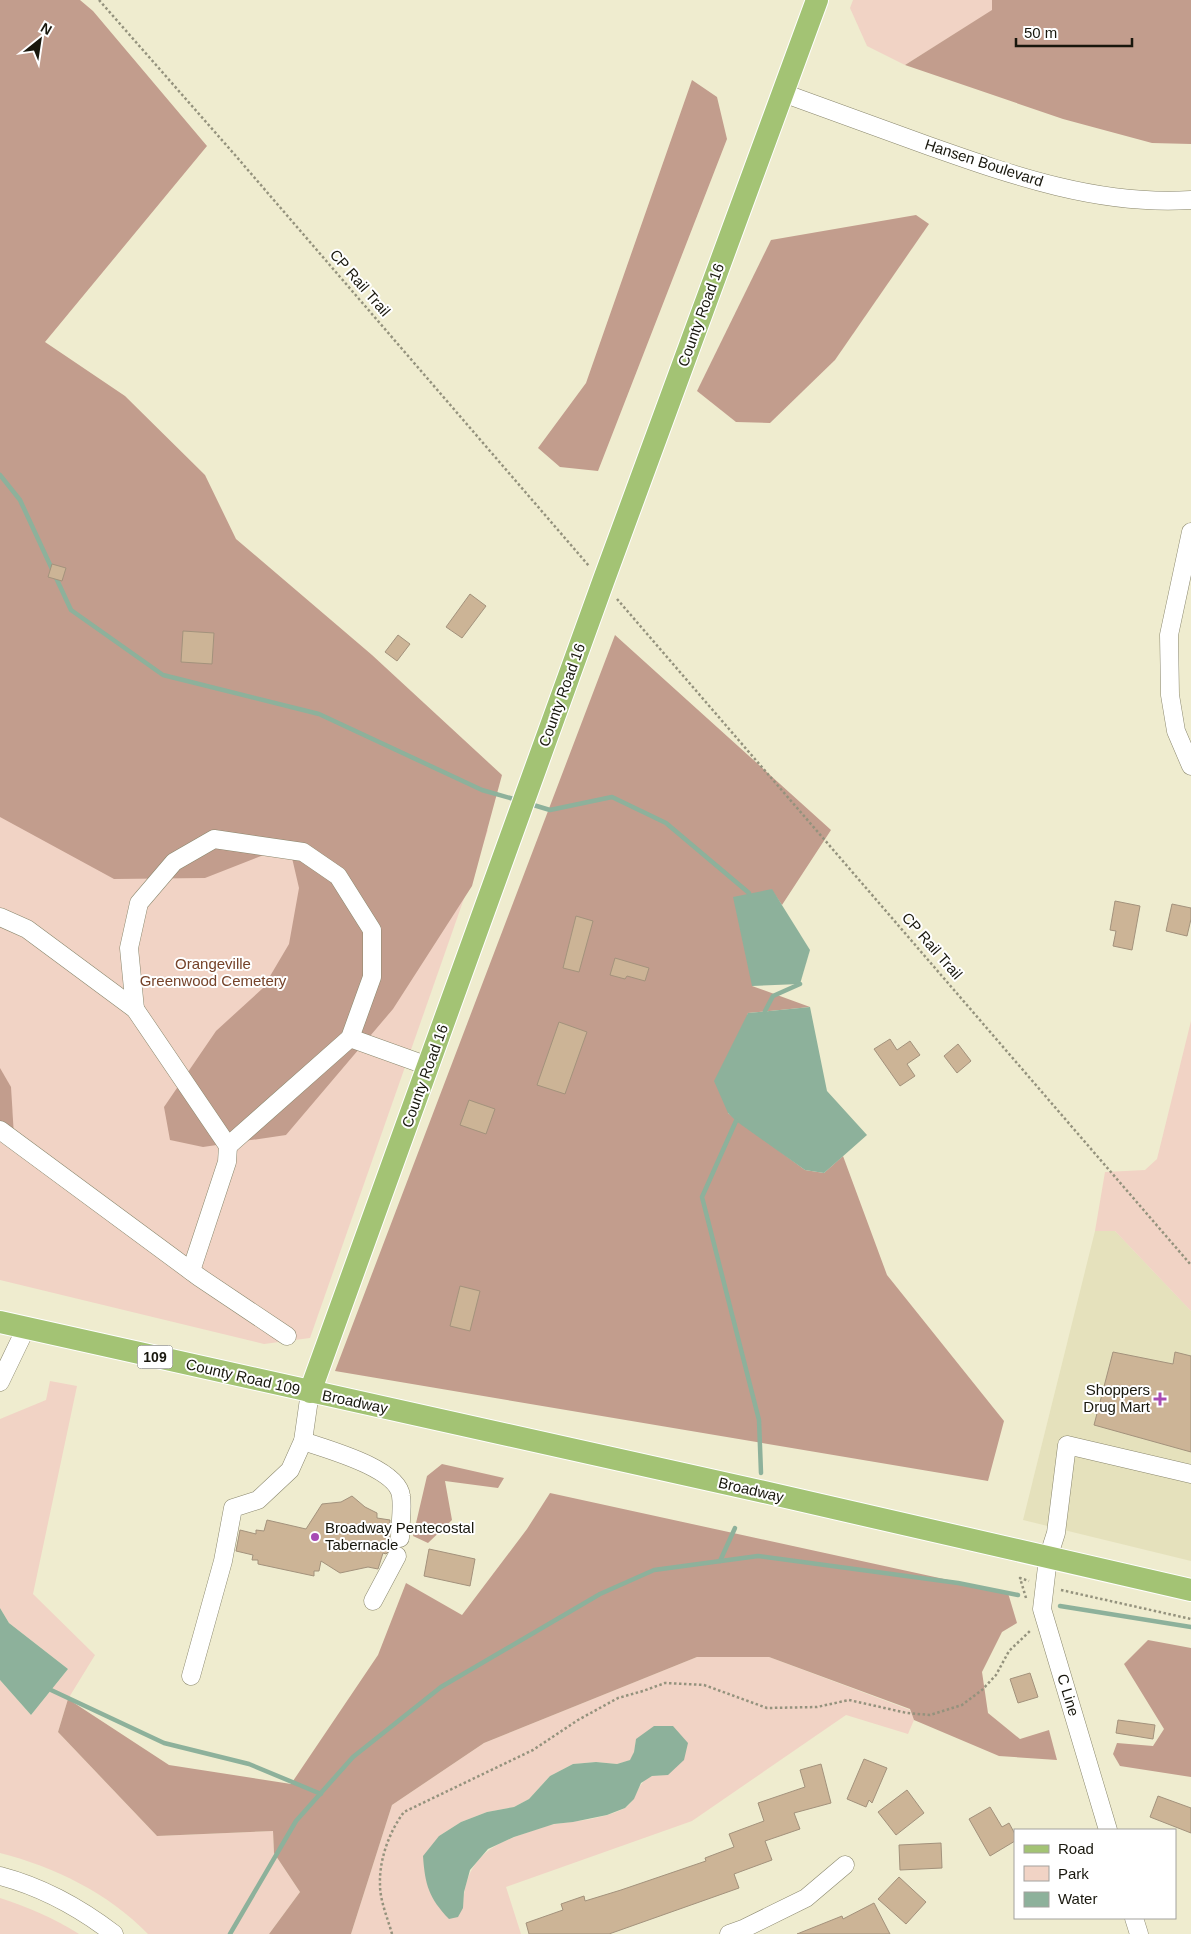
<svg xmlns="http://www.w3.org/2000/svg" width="1191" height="1934" font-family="Helvetica,sans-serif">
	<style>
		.built { fill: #e5e1bc }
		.green { fill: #f1d3c5; fill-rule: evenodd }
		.forest { fill: #c29d8d }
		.water { fill: #8db19b }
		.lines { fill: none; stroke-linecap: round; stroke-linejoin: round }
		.stream { stroke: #8db19b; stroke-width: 4.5 }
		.building { fill: #ccb496; stroke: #a3927c }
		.minor-casing { stroke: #8a876d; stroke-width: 19 }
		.major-casing { stroke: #fff; stroke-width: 24 }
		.path { stroke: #94927d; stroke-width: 2.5; stroke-dasharray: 2.5 2.5; stroke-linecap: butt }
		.minor { stroke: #fff; stroke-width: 18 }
		.major { stroke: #a3c374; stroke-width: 22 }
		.poi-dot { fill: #a74ab4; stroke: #fff; stroke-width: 2 }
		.labels { text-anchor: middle; stroke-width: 4; stroke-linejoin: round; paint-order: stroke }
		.shield { fill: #fff; stroke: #5d5d56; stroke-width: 1 }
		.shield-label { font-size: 14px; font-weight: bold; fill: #18170d }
		.street-label { font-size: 15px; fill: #18170d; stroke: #fff }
		.park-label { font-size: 15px; fill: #75432a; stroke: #fff }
		.poi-label { font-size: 15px; fill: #18170d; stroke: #fff; text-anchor: end }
	</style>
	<rect width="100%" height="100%" fill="#efeccf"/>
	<polygon class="built" points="1095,1231 1115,1231 1191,1311 1191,1561 1023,1520"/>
	<g class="green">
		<polygon points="853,0 992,0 993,10 905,65 867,46 850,8"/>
		<polygon points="0,693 488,830 310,1338 264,1344 0,1280"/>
		<polygon points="1191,1021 1191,1311 1115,1231 1095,1231 1105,1172 1145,1170 1157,1159"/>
		<path d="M50,1381L77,1386L33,1594L95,1655L68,1699L58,1732L157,1836L273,1831L274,1853L300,1892L269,1934H148C108,1893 55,1867 0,1853V1680L31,1715L68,1669L9,1623L0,1608V1419L46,1400Z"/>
		<path d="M697,1657H769L910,1710L914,1720L908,1734L846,1715L692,1821L506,1887L521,1934H351L392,1805L484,1743ZM636,1739L668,1775C663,1775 657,1775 652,1776C635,1782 638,1802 623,1809C602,1819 578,1821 555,1824C545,1826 535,1830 526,1833C485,1846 464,1864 463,1908L439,1836L461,1822L487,1812L514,1807L529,1799L550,1776L573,1764L596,1762L617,1764L631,1760L634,1752Z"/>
		<path d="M0,1898C28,1907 54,1918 79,1934H0Z"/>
	</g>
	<g class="forest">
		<polygon points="0,0 80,0 93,11 207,146 45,342 125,396 205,475 236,539 372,655 502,775 472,886 393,1009 286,1135 203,1147 170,1140 164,1107 216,1031 263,988 289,944 299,888 289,845 205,878 114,879 0,817"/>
		<polygon points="992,0 1191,0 1191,144 1152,143 1063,119 905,65 992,10"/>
		<polygon points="692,80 717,97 727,139 598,471 560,467 538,448 586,383"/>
		<polygon points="916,215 929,224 835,360 770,423 736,422 697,391 771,240"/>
		<polygon points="615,635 831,830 782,905 771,889 752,986 810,1007 748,1013 728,1113 805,1170 824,1173 843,1156 887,1275 1004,1421 988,1481 335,1371"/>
		<polygon points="0,1068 11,1087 14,1136 0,1135"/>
		<polygon points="442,1464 504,1478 498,1488 445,1481 452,1520 428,1543 413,1536 427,1476"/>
		<polygon points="550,1493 1008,1593 1017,1623 1002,1632 982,1672 988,1713 1020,1739 1049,1730 1057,1760 999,1756 914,1720 910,1709 769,1657 697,1657 484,1743 392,1805 351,1934 269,1934 300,1892 274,1853 273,1831 157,1836 58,1732 68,1699 169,1765 291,1784 378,1655 406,1583 462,1615 527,1529"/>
		<polygon points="1148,1640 1191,1648 1191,1777 1120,1766 1113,1754 1117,1743 1153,1746 1164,1729 1124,1664"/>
	</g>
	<g class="water">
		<polygon points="772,889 810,950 800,984 752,986 733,897"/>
		<polygon points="810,1007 827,1091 867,1135 824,1173 805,1170 736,1121 728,1113 714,1081 748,1013"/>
		<polygon points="0,1608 9,1623 68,1669 31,1715 0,1680"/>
		<path d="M654,1726H673L688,1743L684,1760L668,1775L652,1776L641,1783L634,1799L625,1808L607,1815L573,1822L554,1824L514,1837L488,1849L470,1870L464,1892L463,1908L458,1917L449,1919C429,1898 425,1885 423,1856L439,1836L461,1822L487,1812L514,1807L529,1799L550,1776L573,1764L596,1762L617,1764L630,1760L634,1752L636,1739Z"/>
	</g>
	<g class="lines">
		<g class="stream">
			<polyline points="0,475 20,500 71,610 163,675 319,714 482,790 517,800"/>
			<polyline points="530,804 550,810 612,797 666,823 749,893"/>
			<polyline points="765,1011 773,996 800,984"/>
			<polyline points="736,1121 702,1197 759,1420 761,1473"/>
			<polyline points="720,1561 735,1528"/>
			<polyline points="1060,1606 1191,1627"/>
			<polyline points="51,1690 164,1743 249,1764 321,1794"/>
			<polyline points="230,1934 296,1821 353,1757 441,1687 600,1594 654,1570 758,1556 958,1583 1018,1595"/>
		</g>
	</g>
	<g class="building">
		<polygon points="52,564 66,568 62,581 48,577"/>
		<polygon points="470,594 486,606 462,638 446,627"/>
		<polygon points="183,631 214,633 212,664 181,662"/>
		<polygon points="398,635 410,644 397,661 385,652"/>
		<polygon points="1115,901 1140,906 1132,950 1113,946 1116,931 1110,930"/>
		<polygon points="1172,904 1191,908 1191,919 1187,936 1166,931"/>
		<polygon points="576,916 593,921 579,972 563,968"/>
		<polygon points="615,958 649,968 645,981 627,976 625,979 610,975"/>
		<polygon points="559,1022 587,1032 565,1094 537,1085"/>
		<polygon points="890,1039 897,1050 910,1041 920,1055 907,1064 915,1076 900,1086 874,1049"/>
		<polygon points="958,1044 971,1061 957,1073 944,1056"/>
		<polygon points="469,1100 495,1109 486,1134 460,1125"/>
		<polygon points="460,1286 480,1291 470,1331 450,1326"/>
		<polygon points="1113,1352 1173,1364 1175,1352 1191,1356 1191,1452 1094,1425"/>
		<polygon points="352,1496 365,1507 377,1513 377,1518 390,1520 389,1536 394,1546 386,1554 383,1553 378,1569 368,1567 340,1573 321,1561 319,1571 314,1571 314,1576 258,1564 258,1560 252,1560 253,1555 236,1551 240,1530 256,1534 256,1530 264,1531 267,1520 306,1529 322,1504 341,1502"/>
		<polygon points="429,1549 475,1559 470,1586 424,1576"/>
		<polygon points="1030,1673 1038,1697 1018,1703 1010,1679"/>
		<polygon points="1118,1720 1155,1725 1153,1739 1116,1733"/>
		<polygon points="864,1759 887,1768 872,1803 869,1800 866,1807 847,1799"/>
		<polygon points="821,1764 831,1803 794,1813 800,1829 765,1841 772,1860 734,1874 739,1888 609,1934 529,1934 526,1923 563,1910 561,1904 584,1896 585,1901 621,1890 706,1861 705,1858 734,1847 729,1834 764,1821 758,1803 805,1787 800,1770"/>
		<polygon points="907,1790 924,1813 896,1835 878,1812"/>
		<polygon points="1158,1796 1191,1808 1191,1833 1150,1817"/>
		<polygon points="990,1807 1002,1827 1009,1823 1015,1834 1015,1841 990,1856 969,1819"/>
		<polygon points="941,1843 942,1868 900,1870 899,1845"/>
		<polygon points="899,1877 926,1902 906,1924 878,1899"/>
		<polygon points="874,1903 890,1934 797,1934 842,1916 843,1919"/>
	</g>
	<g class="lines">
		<g class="minor-casing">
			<g id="minor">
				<path d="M783,93C832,111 881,129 929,146C1014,176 1100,206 1191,200"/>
				<polyline points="1191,532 1169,635 1170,695 1176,731 1191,766"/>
				<polyline points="0,917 27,929 135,1009 228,1146 227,1162 191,1271"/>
				<polyline points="135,1009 129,948 139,903 174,862 214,839 303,852 338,876 372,930 372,977 350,1038 228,1146"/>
				<polyline points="350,1038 428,1066"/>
				<polyline points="0,1130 199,1277 287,1336"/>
				<polyline points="0,1382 26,1328"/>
				<path d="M303,1441C326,1449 398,1468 401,1496C403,1509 400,1525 400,1538"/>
				<polyline points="373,1601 397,1556"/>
				<polyline points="191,1676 223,1561 233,1508 258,1500 290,1470 303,1441 310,1392"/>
				<polyline points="1108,1830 1042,1609 1048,1558 1056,1533 1067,1445 1191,1474"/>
				<path d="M0,1876C42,1887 80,1908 114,1934"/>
				<polyline points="1134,1918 1139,1934"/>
				<polyline points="729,1934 743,1929 806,1898 845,1865"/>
			</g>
		</g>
		<g class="major-casing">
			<g id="major">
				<polyline points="0,1322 764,1492 1191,1590"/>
				<polyline points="310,1392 603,582 817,0"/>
			</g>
		</g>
		<g class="path">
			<polyline points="99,0 235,155 589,566"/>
			<polyline points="617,599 1191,1265"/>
			<polyline points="1061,1590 1191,1619"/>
			<polyline points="1026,1598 1020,1578 1029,1581"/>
			<path d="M392,1934C388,1919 380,1901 380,1885C379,1860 389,1832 404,1812L533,1750L578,1720L618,1698L643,1691L665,1683L704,1685L767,1708L817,1707L849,1700L907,1713L930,1715L962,1705L982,1690L996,1675L1009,1651L1031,1630"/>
		</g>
		<use href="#minor" class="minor"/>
		<use href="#major" class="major"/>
	</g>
	<g class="poi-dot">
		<path d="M1157.5 1391.5h5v5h5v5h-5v5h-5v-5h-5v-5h5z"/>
		<circle cx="315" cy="1537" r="5"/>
	</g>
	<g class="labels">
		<rect class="shield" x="137.5" y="1345.5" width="35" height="23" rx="4"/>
		<g class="shield-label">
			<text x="155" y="1362">109</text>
		</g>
		<g class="street-label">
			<text transform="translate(984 163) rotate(18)" y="5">Hansen Boulevard</text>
			<text transform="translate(360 283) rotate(49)" y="5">CP Rail Trail</text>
			<text transform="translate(701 315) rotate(-70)" y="5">County Road 16</text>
			<text transform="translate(562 695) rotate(-70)" y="5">County Road 16</text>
			<text transform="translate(932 946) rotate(49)" y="5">CP Rail Trail</text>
			<text transform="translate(425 1076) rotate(-70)" y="5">County Road 16</text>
			<text transform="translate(243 1377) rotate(13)" y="5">County Road 109</text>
			<text transform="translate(355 1402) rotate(12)" y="5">Broadway</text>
			<text transform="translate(751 1490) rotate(13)" y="5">Broadway</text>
			<text transform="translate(1068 1695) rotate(73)" y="5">C Line</text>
		</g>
		<g class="park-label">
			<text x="213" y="969">Orangeville<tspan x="213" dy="17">Greenwood Cemetery</tspan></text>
		</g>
		<g class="poi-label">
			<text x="1150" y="1395">Shoppers<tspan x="1150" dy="17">Drug Mart</tspan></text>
			<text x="325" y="1533" text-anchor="start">Broadway Pentecostal<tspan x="325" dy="17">Tabernacle</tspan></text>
		</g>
	</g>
	<rect x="1014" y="1829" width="162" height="90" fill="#ffffff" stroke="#a3a29e"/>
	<rect x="1024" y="1845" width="25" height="8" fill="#a3c374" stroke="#a3a29e"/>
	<text x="1058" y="1854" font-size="15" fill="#18170d">Road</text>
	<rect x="1024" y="1866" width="25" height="15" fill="#f1d3c5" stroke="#a3a29e"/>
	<text x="1058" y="1879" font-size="15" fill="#18170d">Park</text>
	<rect x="1024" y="1892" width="25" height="15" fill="#8db19b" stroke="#a3a29e"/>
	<text x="1058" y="1904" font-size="15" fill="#18170d">Water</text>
	<g transform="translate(40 40) rotate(30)" stroke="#ffffff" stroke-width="4" paint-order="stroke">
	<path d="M0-4L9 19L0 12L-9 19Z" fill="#18170d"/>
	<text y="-8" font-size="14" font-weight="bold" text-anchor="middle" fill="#18170d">N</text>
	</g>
	<path d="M1016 38v8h116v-8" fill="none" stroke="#18170d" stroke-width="2.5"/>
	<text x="1024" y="38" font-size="15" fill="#18170d" stroke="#ffffff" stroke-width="4" paint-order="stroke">50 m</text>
</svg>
